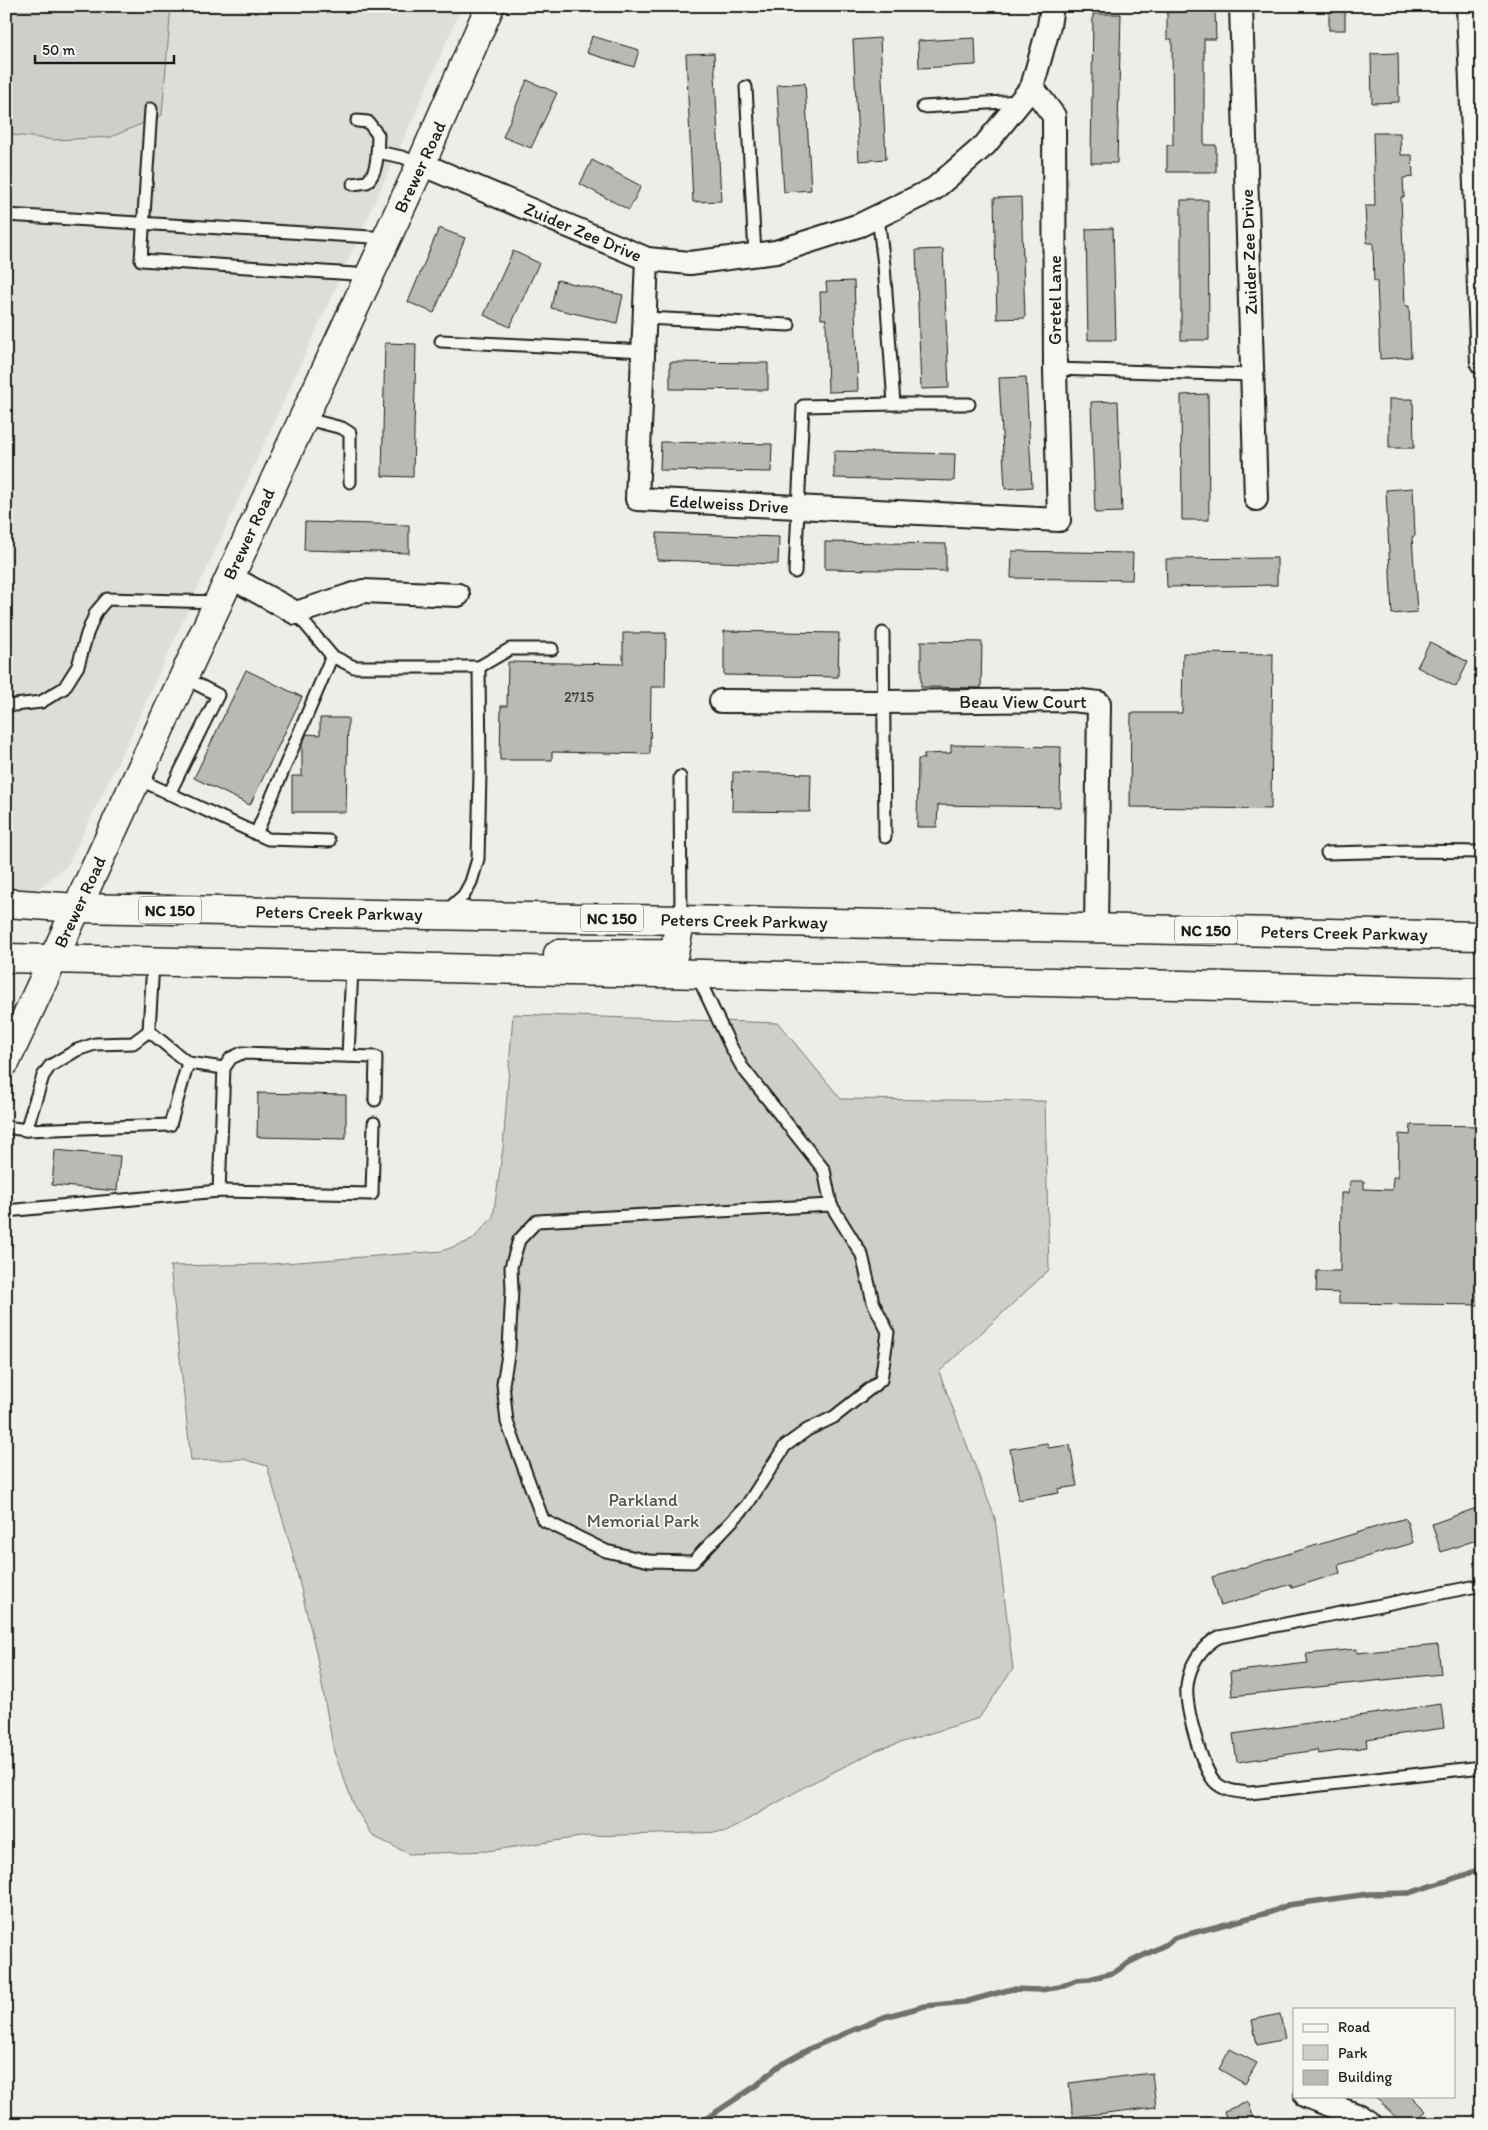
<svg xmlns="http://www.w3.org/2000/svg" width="1488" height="2130" font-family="Itim,sans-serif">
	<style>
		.built { fill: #ddddda }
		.green { fill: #cececb; stroke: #757574 }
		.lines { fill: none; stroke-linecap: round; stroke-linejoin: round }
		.stream { stroke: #6f6f6d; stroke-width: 5.5 }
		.building { fill: #b9b9b6; stroke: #1c1c1c }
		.service-casing { stroke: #1c1c1c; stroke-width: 15 }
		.minor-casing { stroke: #1c1c1c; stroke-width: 26 }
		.tertiary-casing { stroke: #1c1c1c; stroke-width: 31 }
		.primary-casing { stroke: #1c1c1c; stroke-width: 31 }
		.service { stroke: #f6f6f2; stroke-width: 11 }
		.minor { stroke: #f6f6f2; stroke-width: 22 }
		.tertiary { stroke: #f6f6f2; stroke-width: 28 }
		.primary { stroke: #f6f6f2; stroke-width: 28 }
		.labels { text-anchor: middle; stroke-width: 4; stroke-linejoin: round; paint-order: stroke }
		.number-label { font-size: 15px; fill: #434342 }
		.shield { fill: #f6f6f2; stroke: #5d5d5c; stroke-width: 1 }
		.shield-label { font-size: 16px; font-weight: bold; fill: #1c1c1c }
		.street-label { font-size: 18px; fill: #1c1c1c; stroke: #f6f6f2 }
		.park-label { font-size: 18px; fill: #515151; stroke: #f6f6f2 }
	</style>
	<rect width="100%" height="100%" fill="#edede9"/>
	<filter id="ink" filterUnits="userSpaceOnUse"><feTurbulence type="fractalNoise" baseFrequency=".02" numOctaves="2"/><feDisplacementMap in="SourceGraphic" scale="10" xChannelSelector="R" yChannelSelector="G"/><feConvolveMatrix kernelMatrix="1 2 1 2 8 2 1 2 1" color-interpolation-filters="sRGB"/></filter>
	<g filter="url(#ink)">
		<polygon class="built" points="171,6 462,6 415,114 127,743 67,866 33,892 6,890 6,134 55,140 162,115"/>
		<g class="green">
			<polygon points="6,6 171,6 162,115 111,137 55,140 6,134"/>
			<polygon points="513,1014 778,1023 841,1099 1045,1101 1049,1270 939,1372 995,1518 1013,1669 979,1718 877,1750 808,1785 726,1832 588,1836 487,1851 409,1854 373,1836 355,1808 334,1752 316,1652 292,1551 267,1466 243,1459 191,1461 170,1266 271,1264 442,1251 472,1240 493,1217 503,1148"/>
		</g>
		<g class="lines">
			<polyline class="stream" points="694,2124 707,2118 757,2085 777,2067 811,2048 884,2017 925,2006 965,2002 1012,1989 1040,1990 1060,1987 1076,1980 1090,1979 1115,1972 1130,1962 1169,1943 1174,1938 1271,1912 1288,1905 1369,1894 1409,1893 1465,1875 1482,1868"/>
		</g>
		<g class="building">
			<rect x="1329" y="6" width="16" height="24"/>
			<polygon points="1215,11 1216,39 1204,39 1204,145 1216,145 1216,172 1167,172 1167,145 1173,145 1172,39 1167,39 1167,12"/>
			<polygon points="1093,14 1121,14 1117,163 1091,163"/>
			<polygon points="592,36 639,50 634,67 587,53"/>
			<polygon points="880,38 886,159 859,161 853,40"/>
			<polygon points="975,38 976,65 919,68 918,41"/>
			<polygon points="714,53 721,201 693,202 686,54"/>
			<polygon points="1398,53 1399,102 1372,103 1371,54"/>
			<polygon points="527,80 557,93 531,148 503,137"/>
			<polygon points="805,83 811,190 784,192 777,85"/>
			<polygon points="1373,133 1400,133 1401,155 1412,155 1413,177 1403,178 1404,197 1401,197 1405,306 1409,306 1411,357 1380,359 1377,281 1374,281 1373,243 1367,243 1365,206 1375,206"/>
			<polygon points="592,160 641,186 629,210 580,184"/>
			<polygon points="1021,197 1025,318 997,319 994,198"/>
			<polygon points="1181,200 1208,200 1209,340 1181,340"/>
			<polygon points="439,228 465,238 434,313 408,302"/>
			<polygon points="1113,228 1116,340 1088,340 1086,229"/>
			<polygon points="943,249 949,388 921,389 916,250"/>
			<polygon points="513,251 539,263 510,327 484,315"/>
			<polygon points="557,280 623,295 617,323 551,308"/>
			<polygon points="854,281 858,391 828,392 826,319 821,319 820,292 827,292 826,282"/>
			<polygon points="385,343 416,344 413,477 382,476"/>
			<polygon points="670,362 768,363 768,390 670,389"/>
			<polygon points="1026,377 1032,487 1005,489 999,378"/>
			<polygon points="1208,394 1209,520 1182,520 1181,395"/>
			<polygon points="1389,399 1413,399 1414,448 1389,448"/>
			<polygon points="1118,401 1122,512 1095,513 1091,402"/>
			<polygon points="661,442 772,444 771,472 660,470"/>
			<polygon points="834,451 955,454 954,481 834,478"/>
			<polygon points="1413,488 1415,536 1412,537 1417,612 1392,614 1386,490"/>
			<polygon points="305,522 409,525 409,553 304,550"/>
			<polygon points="657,533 779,537 778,564 657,560"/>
			<polygon points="825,542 946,544 946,571 825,569"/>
			<polygon points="1012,551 1133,553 1132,580 1011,578"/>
			<polygon points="1277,558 1277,585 1167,587 1166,559"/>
			<polygon points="724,631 839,633 838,677 724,675"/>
			<polygon points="623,633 666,633 665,687 651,687 650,754 552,752 552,760 500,760 501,706 507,706 508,662 623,664"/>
			<polygon points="921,641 982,642 981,688 921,687"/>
			<polygon points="1430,642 1468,662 1456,687 1417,667"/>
			<polygon points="1183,653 1273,654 1271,809 1130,807 1131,713 1182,713"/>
			<polygon points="246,670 302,697 250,805 194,778"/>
			<polygon points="320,718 348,718 346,812 292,812 292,776 302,776 302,744 307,734 320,735"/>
			<polygon points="951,745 1061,747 1060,807 938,805 937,827 917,827 918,759 924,759 924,754 951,753"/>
			<polygon points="733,772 811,774 810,812 732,811"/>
			<polygon points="258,1093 346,1095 346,1139 257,1137"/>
			<polygon points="1411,1125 1482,1126 1482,1305 1339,1303 1339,1293 1316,1292 1317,1271 1340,1271 1341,1193 1349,1193 1350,1181 1364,1181 1364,1189 1392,1190 1393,1177 1398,1177 1399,1134 1410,1135"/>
			<polygon points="55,1150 120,1156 117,1191 52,1185"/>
			<polygon points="1047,1443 1048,1448 1070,1445 1077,1486 1058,1489 1059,1493 1019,1500 1010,1449"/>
			<polygon points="1482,1506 1482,1538 1441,1552 1432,1524"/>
			<polygon points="1406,1518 1413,1543 1338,1565 1340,1573 1292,1588 1291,1584 1221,1606 1212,1577"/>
			<polygon points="1438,1645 1441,1674 1232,1696 1230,1672 1308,1663 1306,1654 1357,1649 1357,1653"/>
			<polygon points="1441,1704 1444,1728 1366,1739 1367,1747 1318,1754 1317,1750 1237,1762 1233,1734"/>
			<polygon points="1280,2014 1285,2039 1257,2045 1252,2020"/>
			<polygon points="1230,2049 1257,2063 1245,2084 1219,2069"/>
			<polygon points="1152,2073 1156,2107 1073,2117 1069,2083"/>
			<polygon points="1374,2096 1411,2096 1426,2111 1414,2124 1403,2124"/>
			<polygon points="1248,2102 1256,2124 1228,2124 1224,2111"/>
		</g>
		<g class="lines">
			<g class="service-casing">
				<g id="service">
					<polyline points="746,87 755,255"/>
					<polyline points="923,107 1020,101"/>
					<polyline points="151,109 141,260 370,275"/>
					<polyline points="377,152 402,157 421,164"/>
					<path d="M353,184L367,182C379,170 377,151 378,135L368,122L357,121"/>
					<polyline points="6,215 387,238"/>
					<polyline points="645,318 789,325"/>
					<polyline points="441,341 644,351"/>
					<polyline points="1055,369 1253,375"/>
					<polyline points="894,404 969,404"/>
					<polyline points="303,418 342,428 350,433 350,482"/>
					<polyline points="795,572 803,406 894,404 884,265 878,217"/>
					<polyline points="296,613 332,656 354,667 479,667"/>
					<polyline points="883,633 885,837"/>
					<polyline points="6,706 41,702 64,688 78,666 87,634 96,612 107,599 218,602"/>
					<polyline points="680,777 681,919"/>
					<polyline points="136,778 268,839 329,841"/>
					<polyline points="169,794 218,695 183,677"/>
					<polyline points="256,834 332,656"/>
					<polyline points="1327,853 1410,851 1482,852"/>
					<polyline points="445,912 464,895 471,882 478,859 480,773 479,667 510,649 552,649"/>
					<polyline points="697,975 730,1045 742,1067 824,1170 831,1205"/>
					<polyline points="348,1056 352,967"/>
					<polyline points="188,1063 224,1068"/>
					<polyline points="6,1127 26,1130 170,1125 188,1063 149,1031 153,963"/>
					<polyline points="26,1130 43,1076 50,1066 77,1050 95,1044 133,1043 149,1031"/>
					<polyline points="219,1191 224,1068 231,1058 242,1053 376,1057 375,1100"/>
					<polygon points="831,1205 862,1255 873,1302 888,1332 881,1380 834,1417 807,1430 785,1446 747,1505 693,1562 649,1561 606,1551 543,1520 507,1422 503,1384 509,1349 512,1289 511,1267 519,1240 537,1221"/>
					<polyline points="6,1211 219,1191 372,1194 374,1123"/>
					<path d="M1482,1585L1219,1637C1201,1646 1189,1666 1187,1686C1185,1707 1201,1765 1214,1781C1223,1791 1237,1792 1250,1793L1482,1767"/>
				</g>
			</g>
			<g class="minor-casing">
				<g id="minor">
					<polyline points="1241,6 1256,499"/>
					<polyline points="1468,6 1482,363"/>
					<polyline points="421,164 647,259 690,263 776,252 860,225 934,189 985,145 1032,87 1049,26 1052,6"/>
					<polyline points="647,259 637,499 1059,520 1055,369 1054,116 1032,87"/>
					<polyline points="229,576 296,613 363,591 458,595"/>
					<polyline points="721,701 882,702 1072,700 1099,703 1096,928"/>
					<polyline points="1306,2096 1359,2116 1371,2124"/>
				</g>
			</g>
			<g class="tertiary-casing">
				<polyline id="tertiary" points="6,1061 421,164 490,6"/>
			</g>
			<g class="primary-casing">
				<g id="primary">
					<polyline points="6,903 77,908 1482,936"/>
					<polyline points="558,954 674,953 681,919"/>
					<polyline points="6,958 1482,992"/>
				</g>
			</g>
			<use href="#service" class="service"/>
			<use href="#minor" class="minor"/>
			<use href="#tertiary" class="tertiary"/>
			<use href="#primary" class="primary"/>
		</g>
	</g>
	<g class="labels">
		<g class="number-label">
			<text x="579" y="702">2715</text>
		</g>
		<g class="shield">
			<rect x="139" y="896.5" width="62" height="27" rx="4"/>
			<rect x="581" y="904.5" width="62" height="27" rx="4"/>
			<rect x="1175" y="916.5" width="62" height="27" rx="4"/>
		</g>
		<g class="shield-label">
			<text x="170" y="916">NC 150</text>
			<text x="612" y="924">NC 150</text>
			<text x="1206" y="936">NC 150</text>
		</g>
		<g class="street-label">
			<text transform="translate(420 167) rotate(-65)" y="6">Brewer Road</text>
			<text transform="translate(583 232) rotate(23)" y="6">Zuider Zee Drive</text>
			<text transform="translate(1249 252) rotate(-92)" y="6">Zuider Zee Drive</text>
			<text transform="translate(1055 300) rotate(-90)" y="6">Gretel Lane</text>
			<text transform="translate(729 504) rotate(3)" y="6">Edelweiss Drive</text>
			<text transform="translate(249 534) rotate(-65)" y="6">Brewer Road</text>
			<text x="1023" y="708">Beau View Court</text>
			<text transform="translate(80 902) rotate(-65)" y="6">Brewer Road</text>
			<text transform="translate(339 913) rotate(1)" y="6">Peters Creek Parkway</text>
			<text transform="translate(744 921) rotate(1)" y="6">Peters Creek Parkway</text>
			<text transform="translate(1344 933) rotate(1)" y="6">Peters Creek Parkway</text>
		</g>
		<g class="park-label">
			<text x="643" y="1506">Parkland<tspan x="643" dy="21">Memorial Park</tspan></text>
		</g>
	</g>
	<rect width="1488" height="2130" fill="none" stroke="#f6f6f2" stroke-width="25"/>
	<rect x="12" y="12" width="1463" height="2105" fill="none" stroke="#1c1c1c" stroke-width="2" filter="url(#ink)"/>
	<rect x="1293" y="2008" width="162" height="90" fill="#f6f6f2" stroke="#9f9f9c"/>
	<rect x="1303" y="2024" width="25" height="8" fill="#f6f6f2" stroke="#9f9f9c"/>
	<text x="1338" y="2032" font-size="15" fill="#1c1c1c">Road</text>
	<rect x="1303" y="2045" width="25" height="15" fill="#cececb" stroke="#9f9f9c"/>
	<text x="1338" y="2058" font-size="15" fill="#1c1c1c">Park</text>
	<rect x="1303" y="2070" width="25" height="15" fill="#b9b9b6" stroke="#9f9f9c"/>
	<text x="1338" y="2082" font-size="15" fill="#1c1c1c">Building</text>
	<path d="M35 55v8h139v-8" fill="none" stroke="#1c1c1c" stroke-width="2.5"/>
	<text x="42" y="55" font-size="15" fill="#1c1c1c" stroke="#f6f6f2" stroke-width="4" paint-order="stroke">50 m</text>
</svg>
